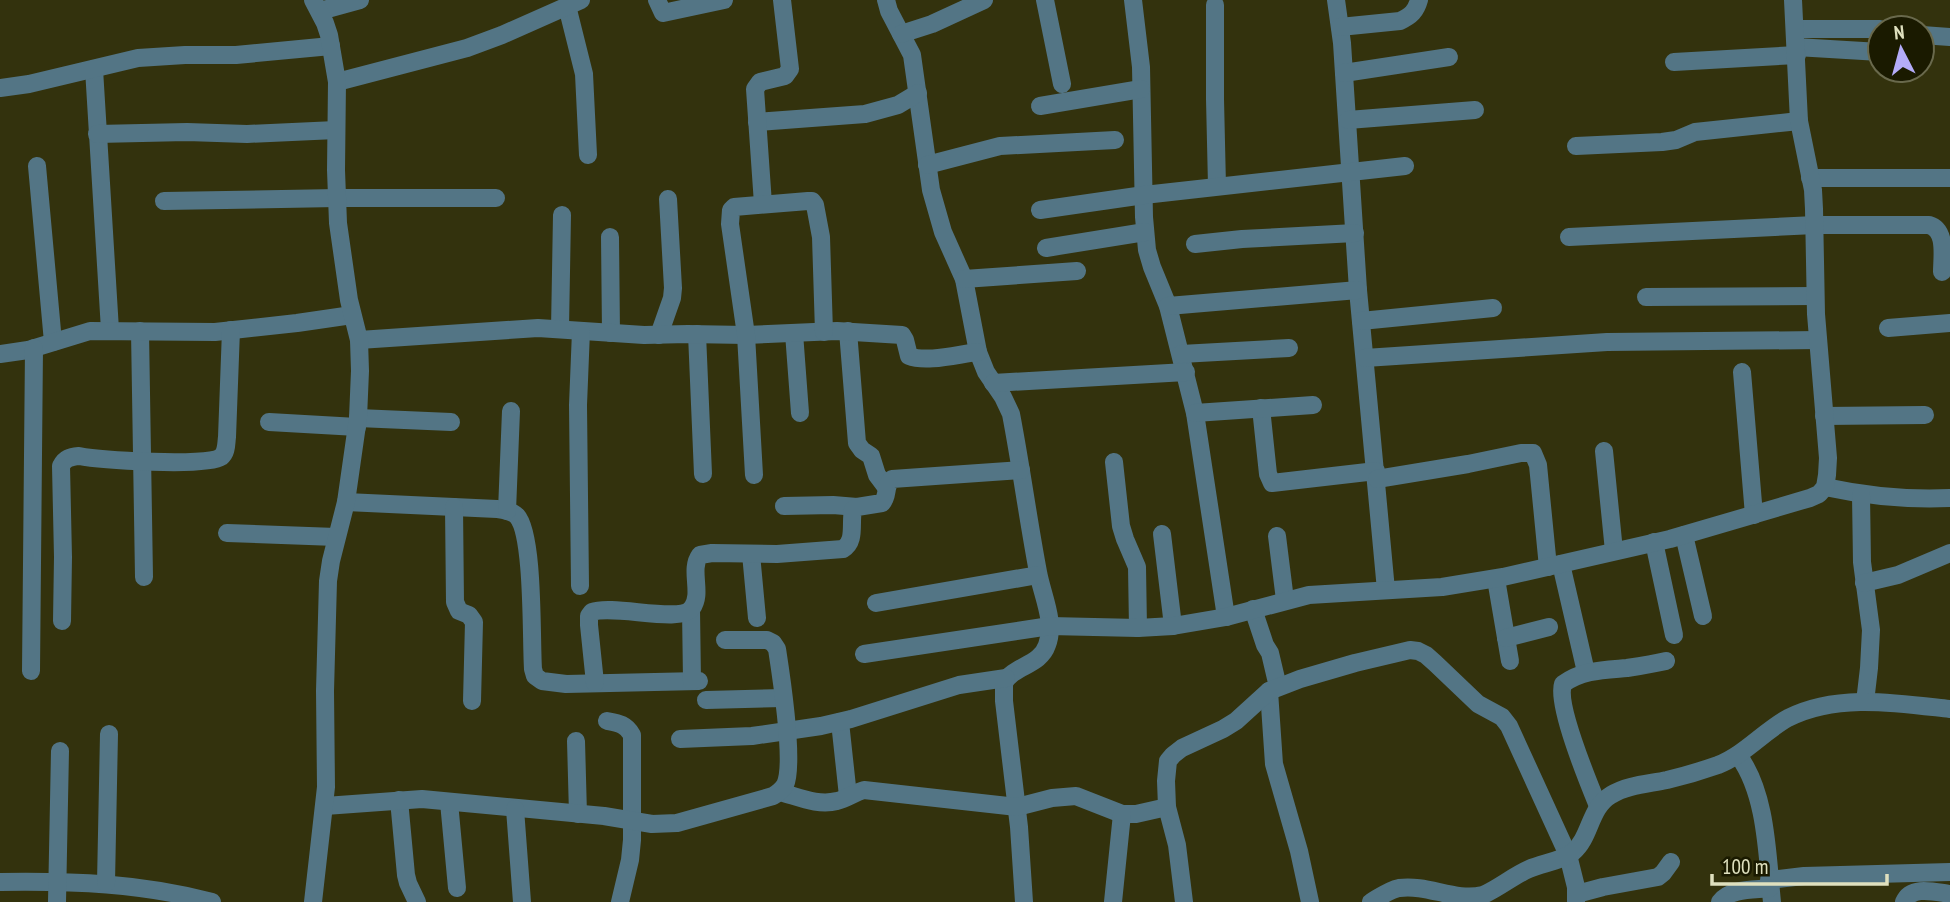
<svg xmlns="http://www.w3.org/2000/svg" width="1950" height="902" font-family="'PT Sans Narrow',sans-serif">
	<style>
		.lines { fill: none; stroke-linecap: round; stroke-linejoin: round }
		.minor { stroke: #537585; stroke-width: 18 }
	</style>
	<rect width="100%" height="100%" fill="#33320d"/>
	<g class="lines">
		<g class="minor">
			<polyline points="657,0 663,13 724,0"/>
			<path d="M886,0L889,11L912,55L931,190L943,232L964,279L978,352L986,372L1003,397L1011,414C1021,466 1028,519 1038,572C1042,595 1056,622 1047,645C1040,666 1014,665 1004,683V701L1019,827L1024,902"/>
			<polyline points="1045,0 1062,84"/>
			<polyline points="1133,0 1141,67 1144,217 1147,250 1152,267 1168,306 1195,413 1226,617"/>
			<polyline points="1336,0 1342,43 1358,290 1386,590"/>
			<polyline points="1215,5 1215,99 1217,186"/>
			<polyline points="567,6 584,74 588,155"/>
			<polyline points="320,11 360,0"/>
			<path d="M1340,27L1400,21C1411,16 1416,11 1419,0"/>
			<polyline points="1795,29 1880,29"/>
			<polyline points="901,34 932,24 984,0"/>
			<polyline points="1922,35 1950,37"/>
			<polyline points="1796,47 1880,52"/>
			<polyline points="1674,62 1797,55"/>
			<polyline points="94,69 110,330"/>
			<polyline points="1344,73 1449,57"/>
			<polyline points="337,82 467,48 502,35 581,0"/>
			<polyline points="0,88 29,84 138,58 185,55 236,55 331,46"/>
			<polyline points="1040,106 1141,89"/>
			<polyline points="1348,120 1475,110"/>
			<polyline points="757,122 865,114 898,105 918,93"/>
			<polyline points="97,134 187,132 247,134 336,130"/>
			<polyline points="1576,146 1662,142 1676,140 1695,132 1799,121"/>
			<polyline points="927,165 1000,146 1115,140"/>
			<polyline points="37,166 53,342"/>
			<polyline points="1810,178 1950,178"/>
			<polyline points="164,201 337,198 496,198"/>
			<polyline points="763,204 755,89 760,82 785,76 790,69 782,0"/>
			<polyline points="1040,210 1144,195 1405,166"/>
			<polyline points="610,237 611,333"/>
			<path d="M1569,237L1815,225H1929C1947,230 1942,257 1942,272"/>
			<polyline points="1195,244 1242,239 1355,233"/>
			<polyline points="1046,248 1145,232"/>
			<polyline points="964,279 1077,271"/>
			<polyline points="1646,297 1815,296"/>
			<polyline points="1168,306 1358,290"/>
			<polyline points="1361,321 1493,308"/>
			<polyline points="1888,328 1950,323"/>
			<polyline points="560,329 562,215"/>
			<polyline points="140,331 144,577"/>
			<polyline points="848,331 857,443 862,450 871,456 877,475 886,487"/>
			<polyline points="794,333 800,413"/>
			<polyline points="697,334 703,474"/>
			<polyline points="659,335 672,298 673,288 668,199"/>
			<path d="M359,340L538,328L644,335L688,334L746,335L837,331L902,335L905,340L909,356C926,363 959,354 978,352"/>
			<polyline points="0,354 28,350 90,331 215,332 297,323 352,315"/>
			<polyline points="1181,354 1289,348"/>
			<polyline points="1365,358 1607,342 1818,340"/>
			<polyline points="1742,372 1754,515"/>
			<polyline points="993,383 1186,372"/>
			<polyline points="1261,408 1268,474 1272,483 1376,471"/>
			<polyline points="1195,413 1313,405"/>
			<polyline points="1824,416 1925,415"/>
			<polyline points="358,418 451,422"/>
			<polyline points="269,422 357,427"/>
			<polyline points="1604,451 1614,551"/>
			<polyline points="1114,462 1121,526 1125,539 1137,567 1138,628"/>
			<polyline points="754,475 746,335 730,224 731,210 734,207 808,201 812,201 815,205 821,237 824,332"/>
			<polyline points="1377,479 1468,464 1521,453 1533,453 1538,465 1548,567"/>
			<path d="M1825,487C1867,496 1907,500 1950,498"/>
			<polyline points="1861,495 1862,562 1871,630 1869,668 1865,702"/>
			<path d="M346,502L497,509C504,510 512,511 517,516C534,535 531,639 533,669L535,676L542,681L566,684L699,681"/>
			<polyline points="784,506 833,505 857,507"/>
			<polyline points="454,507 455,602 459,611 469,615 474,622 472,701"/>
			<polyline points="507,511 511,411"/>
			<polyline points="227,533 336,537"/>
			<polyline points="1162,534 1173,626"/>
			<polyline points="1684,535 1703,616"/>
			<polyline points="1277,536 1285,600"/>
			<polyline points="1654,542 1674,635"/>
			<polyline points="751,554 757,618"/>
			<polyline points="1561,564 1586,672"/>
			<polyline points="1496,579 1510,661"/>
			<polyline points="1864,583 1898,575 1950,553"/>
			<polyline points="580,586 578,405 581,331"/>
			<polyline points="876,603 1038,575"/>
			<polyline points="691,609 692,681"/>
			<polyline points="1253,609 1265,645 1270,653 1278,687"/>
			<path d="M62,621L63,557L61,466C65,458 70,457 79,456C99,460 207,467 221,457C227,452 226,444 227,437L231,330"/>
			<polyline points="1506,638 1549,627"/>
			<polyline points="864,654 1050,626 1138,628 1173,626 1226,617 1309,595 1442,587 1503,577 1670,539 1810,498 1819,494 1825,487 1827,475 1828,458 1816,314 1814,209 1813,190 1799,121 1793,0"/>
			<polyline points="31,671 34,348"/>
			<path d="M595,683L589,625V616L592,612C614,604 681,624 692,608C703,593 689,570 700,555L712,553L777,554L843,549C856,541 850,524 853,510L857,507L882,503C889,495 884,486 892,479L1021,470"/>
			<polyline points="1269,691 1274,764 1299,851 1310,902"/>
			<polyline points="706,700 783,698"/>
			<path d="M607,721C618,723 626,724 632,735V840L630,860L620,902"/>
			<polyline points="840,722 848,796"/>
			<polyline points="680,739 752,736 821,726 851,719 959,685 1006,678"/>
			<polyline points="576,741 578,814"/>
			<path d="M1738,755C1767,794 1767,855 1772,902"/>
			<path d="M780,792C799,797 818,806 837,801C846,799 854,793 864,790L1017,807L1052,798L1076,796L1122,814H1136L1167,807"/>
			<polyline points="399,800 406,875 408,883 417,902"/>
			<polyline points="449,802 457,888"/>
			<path d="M325,806L422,799L604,816L652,824L677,823L773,796C778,793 782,790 785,785C795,764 781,675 777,649L773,643L767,640H725"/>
			<path d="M1598,806C1589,784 1556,704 1563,684C1582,670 1604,670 1627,668C1640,666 1653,664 1666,661"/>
			<polyline points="515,809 522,902"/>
			<polyline points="1769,880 1804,876 1950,872"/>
			<path d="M0,882C74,881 140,883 212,902"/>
			<polyline points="106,883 109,734"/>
			<polyline points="1577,894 1603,887 1658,877 1663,873 1671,862"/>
			<polyline points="57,902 60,751"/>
			<polyline points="313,902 326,787 325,691 328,581 331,561 346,502 358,418 360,371 359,340 349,300 338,223 336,170 337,82 329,35 325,23 313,0"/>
			<polyline points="1113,902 1122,814"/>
			<polyline points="1184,902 1177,845 1167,807 1166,781 1168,761 1173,755 1182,748 1223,729 1236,721 1269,691 1300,679 1355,663 1410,650 1418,651 1426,655 1435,663 1478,704 1502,717 1509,726 1568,855 1576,887 1576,902"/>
			<path d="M1371,902C1380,897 1389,890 1399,888C1428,884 1455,902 1483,895C1499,888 1513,876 1529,869C1542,863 1562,861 1573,852C1591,837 1589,808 1611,795C1627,785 1648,784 1667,780C1684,776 1701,771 1718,765C1744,755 1763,732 1788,718C1837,693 1897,703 1950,709"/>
			<path d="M1720,902C1730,888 1754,890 1770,888"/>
			<path d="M1904,902C1911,885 1935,892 1950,894"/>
		</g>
	</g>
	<g transform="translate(1901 49) rotate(354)"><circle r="33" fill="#1a1a00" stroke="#69694c" stroke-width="2"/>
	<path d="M0-5L12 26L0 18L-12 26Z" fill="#b4acf9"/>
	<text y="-10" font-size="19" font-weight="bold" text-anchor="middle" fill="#dfe0be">N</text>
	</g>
	<path d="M1712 874v10h175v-10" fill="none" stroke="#dfe0be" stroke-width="3.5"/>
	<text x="1722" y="874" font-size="21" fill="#dfe0be" stroke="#1a1a00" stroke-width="5" paint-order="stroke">100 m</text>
</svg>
